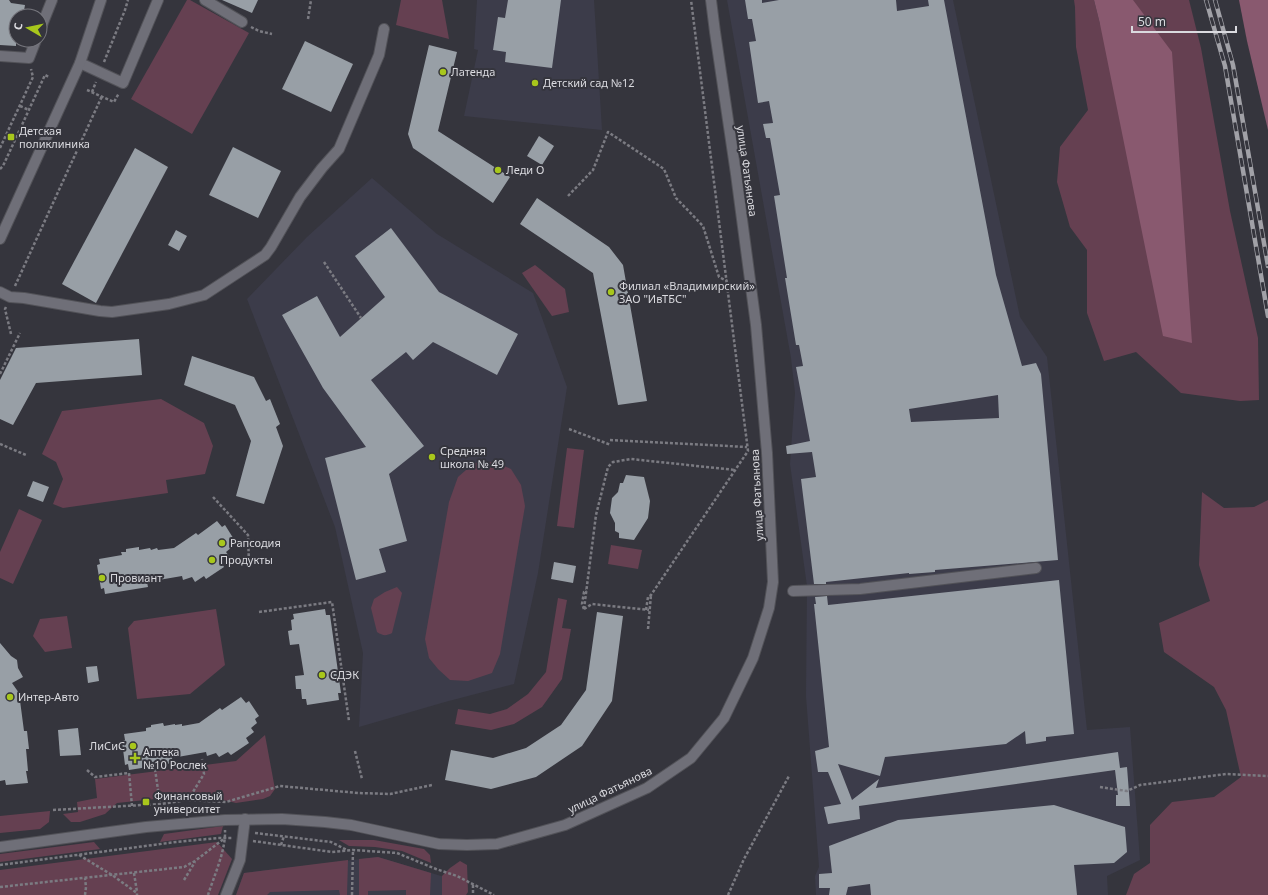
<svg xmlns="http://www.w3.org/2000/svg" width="1268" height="895" font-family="'Noto Sans',sans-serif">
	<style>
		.built { fill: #3c3c4a }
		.green { fill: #654051 }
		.forest { fill: #89596f }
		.building { fill: #989fa6; fill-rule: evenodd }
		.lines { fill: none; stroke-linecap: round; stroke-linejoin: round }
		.minor-casing { stroke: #525258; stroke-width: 12 }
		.path { stroke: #7b7b82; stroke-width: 2.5; stroke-dasharray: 3 2; stroke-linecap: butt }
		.minor { stroke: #6f6f78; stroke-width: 10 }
		.rail-casing { stroke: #a1a1a7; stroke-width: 4.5 }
		.rail { stroke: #35353d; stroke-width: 3; stroke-dasharray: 9; stroke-linecap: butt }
		.poi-dot { fill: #a8c71c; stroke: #35353d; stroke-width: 1.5 }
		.labels { text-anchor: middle; stroke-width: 4; stroke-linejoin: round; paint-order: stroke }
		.poi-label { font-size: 11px; fill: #dadadf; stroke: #35353d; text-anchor: start }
		.street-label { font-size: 11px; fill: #dadadf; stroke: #35353d }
	</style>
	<rect width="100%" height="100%" fill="#35353d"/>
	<g class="built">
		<polygon points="477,0 594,0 602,130 464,116 478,50 474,49"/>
		<polygon points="727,0 953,0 1020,317 1047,357 1087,730 1130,727 1140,860 1107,876 1108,895 816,895 815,876 819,867 806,696 807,586 790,464 795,393 791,358"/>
		<polygon points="372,178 437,234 533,293 567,387 538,573 514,684 445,702 359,727 363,653 335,527 247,299 307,237"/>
		<polygon points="378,857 461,882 462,895 236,895 244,873"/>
	</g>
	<g class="green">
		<polygon points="187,0 190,0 249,33 192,134 131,99"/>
		<polygon points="401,0 442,0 449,39 396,25"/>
		<polygon points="1074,0 1094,0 1100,24 1133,2 1133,0 1189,0 1201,48 1230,211 1258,338 1259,400 1240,401 1181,393 1136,352 1104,361 1087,313 1087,250 1070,227 1057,182 1060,147 1088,110 1076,47 1075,7"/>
		<polygon points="535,265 565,289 569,312 552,316 522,273"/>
		<polygon points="161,399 204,423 213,446 205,474 166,480 168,493 63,508 53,504 63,479 56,462 42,454 62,411"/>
		<polygon points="567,448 584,450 574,528 557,526"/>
		<polygon points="494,462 511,469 521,485 525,506 500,654 492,673 468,681 450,680 438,669 429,658 425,639 449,502 458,477 474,463"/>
		<polygon points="1202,492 1224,508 1254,507 1268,500 1268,895 1126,895 1134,874 1150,863 1150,825 1172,802 1214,797 1241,777 1226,710 1214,687 1164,652 1159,623 1210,601 1199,565"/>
		<polygon points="19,509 42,520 13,584 0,578 0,552"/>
		<polygon points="611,545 642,550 638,569 608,564"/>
		<path d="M397,587L402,593L392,633C386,636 383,636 377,632L371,608L374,599L385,592Z"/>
		<polygon points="558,598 567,600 562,628 571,629 562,679 542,707 514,724 491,730 455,724 458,709 490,714 507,709 528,694 546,672"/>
		<polygon points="216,609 225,665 190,694 137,699 128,628 134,621"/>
		<polygon points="67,616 72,648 45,652 33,636 40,619"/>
		<polygon points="265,735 275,789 270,796 263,799 236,803 211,797 184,796 117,803 105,814 80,822 71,822 63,814 78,812 77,802 97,798 95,779 236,761"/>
		<polygon points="50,811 49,822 40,829 0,833 0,816"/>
		<polygon points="223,826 221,834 160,842 164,834"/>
		<polygon points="339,840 374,840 424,849 430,855 431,863 402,851 375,847 349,846"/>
		<polygon points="94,842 100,849 0,862 0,854"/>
		<polygon points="217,842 232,859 218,895 0,895 0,870"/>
		<polygon points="378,857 431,873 430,895 406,895 406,890 368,891 368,895 359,895 359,859"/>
		<polygon points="348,860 347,895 340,895 339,890 270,892 267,895 236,895 244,873"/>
		<polygon points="460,861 467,865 468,892 466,895 442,895 442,876 450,868"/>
	</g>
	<g class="forest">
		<polygon points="1094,0 1133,0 1172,52 1192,343 1163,336 1100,24"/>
		<polygon points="1239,0 1268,0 1268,130 1247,41"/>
	</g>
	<g class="building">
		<polygon points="0,0 9,0 11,3 25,5 23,16 16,16 16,46 0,45"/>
		<polygon points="222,0 258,0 252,13"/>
		<polygon points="508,0 561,0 552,68 505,62 506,52 493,50 498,17 505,18"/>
		<path d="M745,0H762V3L779,0H896L897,11L929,6L928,0H944L996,275L1022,366L1036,363L1041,374L1058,560L935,570V572L909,574V573L826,582V584H814L801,479L816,477L812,452L787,454L786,446L810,441L796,367L803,366L799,345H796L785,278H787L774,196L780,195L770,138H766L763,124L773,123L769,101L758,103L749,42L756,41L752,19H748ZM998,395L999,418L911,422L909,409Z"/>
		<polygon points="305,41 353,64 331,112 282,89"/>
		<polygon points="429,45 457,52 438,131 510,177 493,203 413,148 408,134"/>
		<polygon points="539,136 554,146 542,165 527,156"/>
		<polygon points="233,147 281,171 258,218 209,195"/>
		<polygon points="135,148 168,167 96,303 62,284"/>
		<polygon points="537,198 609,247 623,265 647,401 618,405 593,273 520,224"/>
		<polygon points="391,228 439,292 518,334 497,375 433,342 413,360 406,352 371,380 424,446 389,474 407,541 379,549 386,572 356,580 325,458 366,447 323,388 282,315 317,296 340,337 385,297 355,256"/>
		<polygon points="176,230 187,236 179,251 168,245"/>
		<polygon points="139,339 142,375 36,383 13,425 0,419 0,380 16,348"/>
		<polygon points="192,356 254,377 266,401 270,399 280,424 276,427 283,446 264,504 236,496 251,441 235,405 184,385"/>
		<polygon points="626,475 644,477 650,501 648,518 634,540 619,538 619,533 615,531 615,523 610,513 612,498 618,492 620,483 623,483"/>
		<polygon points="33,481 49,487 43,502 27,496"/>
		<polygon points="217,521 222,527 225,525 235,541 230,543 232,547 226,552 229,556 221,562 224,567 206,579 204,576 195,582 192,577 183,580 182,576 147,582 148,587 105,594 104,588 101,589 97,565 100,564 99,559 122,555 121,552 126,552 126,549 139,547 139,550 150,548 151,550 157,548 158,550 174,548 196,533 198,535"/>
		<polygon points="554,562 576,566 573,583 551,579"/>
		<polygon points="1059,580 1074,734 1046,737 1046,741 1026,744 1025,731 1006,744 885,757 880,776 838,764 852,800 879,779 876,788 1118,752 1120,768 1127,767 1130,806 1116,806 1116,795 1118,795 1115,770 859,806 860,819 828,824 824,807 841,804 828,772 818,772 815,751 829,747 814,604 816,604 815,597 827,596 828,605"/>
		<polygon points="325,609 326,615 330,615 341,693 338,693 339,700 307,705 306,699 302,699 301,689 296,689 295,676 304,675 299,644 290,645 288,631 292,630 291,620 294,619 293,614"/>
		<polygon points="597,612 623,616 612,701 582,746 536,777 491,789 445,780 451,750 493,758 526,748 561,725 586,690"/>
		<polygon points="0,643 11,656 17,660 18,668 23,677 12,683 19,693 24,731 27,731 29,749 26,749 28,771 26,771 28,783 6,785 5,780 0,781"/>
		<polygon points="97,666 99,681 88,683 86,667"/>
		<polygon points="241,697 246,703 249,701 259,716 255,719 257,723 251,728 254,732 246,738 249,743 231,755 228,752 219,757 216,753 207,756 206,752 172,758 173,763 129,770 128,764 125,765 122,741 125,740 124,734 146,731 146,728 151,727 151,725 163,723 164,726 175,724 175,725 182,724 182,726 199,723 220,708 222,710"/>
		<polygon points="78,728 81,755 60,756 58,730"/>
		<polygon points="1054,805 1125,827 1127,852 1114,863 1074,865 1077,895 871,895 870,884 848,887 846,895 829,895 830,888 819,888 819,874 832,873 829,846 898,820"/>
	</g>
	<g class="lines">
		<g class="minor-casing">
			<g id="minor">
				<polyline points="205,0 242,22"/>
				<polyline points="40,30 52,0"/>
				<polyline points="0,56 29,58 36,40"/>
				<polyline points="80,63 123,83 158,0"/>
				<polyline points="0,239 80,63 101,0"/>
				<polyline points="0,292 10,297 24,298 100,311 112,312 169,304 204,295 265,255 271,247 300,197 322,168 339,149 379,55 384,29"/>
				<polyline points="793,591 860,589 1036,568"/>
				<polyline points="0,847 146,827 225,820 282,819 325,822 351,825 439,844 467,845 497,844 565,825 647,788 691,758 724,718 753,658 769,608 773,582 767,453 756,325 736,174 715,32 711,0"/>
				<polyline points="226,895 240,860 245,819"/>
			</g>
		</g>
		<g class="path">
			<polyline points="308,19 311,0"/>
			<polyline points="251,27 259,31 272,34"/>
			<polyline points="104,62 125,10 128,0"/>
			<polyline points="87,90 114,102 119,93"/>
			<polyline points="92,92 96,82"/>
			<polyline points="20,106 29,110"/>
			<polyline points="0,148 33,77 31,69"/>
			<polyline points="0,169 3,166 45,75 49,77"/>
			<polyline points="568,196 593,170 608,132 664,169 676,198 703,226 719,277 727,281"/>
			<polyline points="324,262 361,318"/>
			<polyline points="15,286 102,96"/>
			<polyline points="6,307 5,309 11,334"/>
			<polyline points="0,374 20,333"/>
			<polyline points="569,429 611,445"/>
			<polyline points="610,440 747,447"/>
			<polyline points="0,444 26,455"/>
			<polyline points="213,497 248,535 249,564"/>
			<polyline points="584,609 596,515 608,467 613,462 631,459 735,470"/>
			<polyline points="584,609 592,604 649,610"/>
			<polyline points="584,609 582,604 584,592 586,590"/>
			<polyline points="646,610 648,597 651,595 748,451 691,0"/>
			<polyline points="259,612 332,602 349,721"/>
			<polyline points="648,629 651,595"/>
			<polyline points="355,751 362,779"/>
			<polyline points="155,769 160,804"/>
			<polyline points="87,770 95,777 129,773 132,806"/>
			<polyline points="1100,787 1127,791 1140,785 1226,774 1268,776"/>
			<polyline points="188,800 204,774 202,759"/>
			<polyline points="53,810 161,804 188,800 226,802 280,786 358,793 390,794 432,785"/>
			<polyline points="255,833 331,842 347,850"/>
			<polyline points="253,841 332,852 353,850 397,853 436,869 457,876 494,895"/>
			<polyline points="281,845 284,836"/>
			<polyline points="79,855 112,875 137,893 137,895"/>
			<polyline points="0,865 176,842 218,838 232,838"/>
			<polyline points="134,873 137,892"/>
			<polyline points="184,880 195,862"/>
			<polyline points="473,885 473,895"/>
			<polyline points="0,887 184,867 195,861 225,838"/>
			<polyline points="85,895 86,887 85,878"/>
			<path d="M208,895C214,876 226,850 225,830"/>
			<polyline points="352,895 353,850"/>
			<polyline points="728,895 744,859 789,776"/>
		</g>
		<use href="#minor" class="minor"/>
		<g class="rail-casing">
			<g id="rail">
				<polyline points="1206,0 1225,66 1268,316"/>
				<polyline points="1215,0 1233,65 1268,266"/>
			</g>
		</g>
		<use href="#rail" class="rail"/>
	</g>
	<g class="poi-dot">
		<circle cx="443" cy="72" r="4"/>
		<circle cx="535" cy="83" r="4"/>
		<rect x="7" y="133" width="8" height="8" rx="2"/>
		<circle cx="498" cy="170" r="4"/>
		<circle cx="611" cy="292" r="4"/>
		<circle cx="432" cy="457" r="4"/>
		<circle cx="222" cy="543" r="4"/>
		<circle cx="212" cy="560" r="4"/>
		<circle cx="102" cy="578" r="4"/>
		<circle cx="322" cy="675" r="4"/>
		<circle cx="10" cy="697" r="4"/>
		<circle cx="133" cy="746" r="4"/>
		<path d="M133 752h4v4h4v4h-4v4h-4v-4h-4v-4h4z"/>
		<rect x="142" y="798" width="8" height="8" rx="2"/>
	</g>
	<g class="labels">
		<g class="poi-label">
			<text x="451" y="76">Латенда</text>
			<text x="543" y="87">Детский сад №12</text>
			<text x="19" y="135">Детская<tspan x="19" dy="13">поликлиника</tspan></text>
			<text x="506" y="174">Леди О</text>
			<text x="619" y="290">Филиал «Владимирский»<tspan x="619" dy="13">ЗАО "ИвТБС"</tspan></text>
			<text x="440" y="455">Средняя<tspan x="440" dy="13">школа № 49</tspan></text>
			<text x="230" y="547">Рапсодия</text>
			<text x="220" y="564">Продукты</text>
			<text x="110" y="582">Провиант</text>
			<text x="330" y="679">СДЭК</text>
			<text x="18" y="701">Интер-Авто</text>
			<text x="125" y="750" text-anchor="end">ЛиСиС</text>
			<text x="143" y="756">Аптека<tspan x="143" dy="13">№10 Рослек</tspan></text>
			<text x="154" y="800">Финансовый<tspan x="154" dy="13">университет</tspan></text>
		</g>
		<g class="street-label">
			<text transform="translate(747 171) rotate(82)" y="4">улица Фатьянова</text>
			<text transform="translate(757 495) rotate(-93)" y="4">улица Фатьянова</text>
			<text transform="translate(610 790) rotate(-26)" y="4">улица Фатьянова</text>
		</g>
	</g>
	<g transform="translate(28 28) rotate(279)"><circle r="19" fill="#35353d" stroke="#77777e"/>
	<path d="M0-3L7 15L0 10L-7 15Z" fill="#a8c71c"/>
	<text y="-6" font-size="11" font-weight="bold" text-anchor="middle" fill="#dadadf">С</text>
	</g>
	<path d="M1132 26v6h104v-6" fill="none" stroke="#dadadf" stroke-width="2"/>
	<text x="1138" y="26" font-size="12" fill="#dadadf" stroke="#35353d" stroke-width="3" paint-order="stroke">50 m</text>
</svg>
